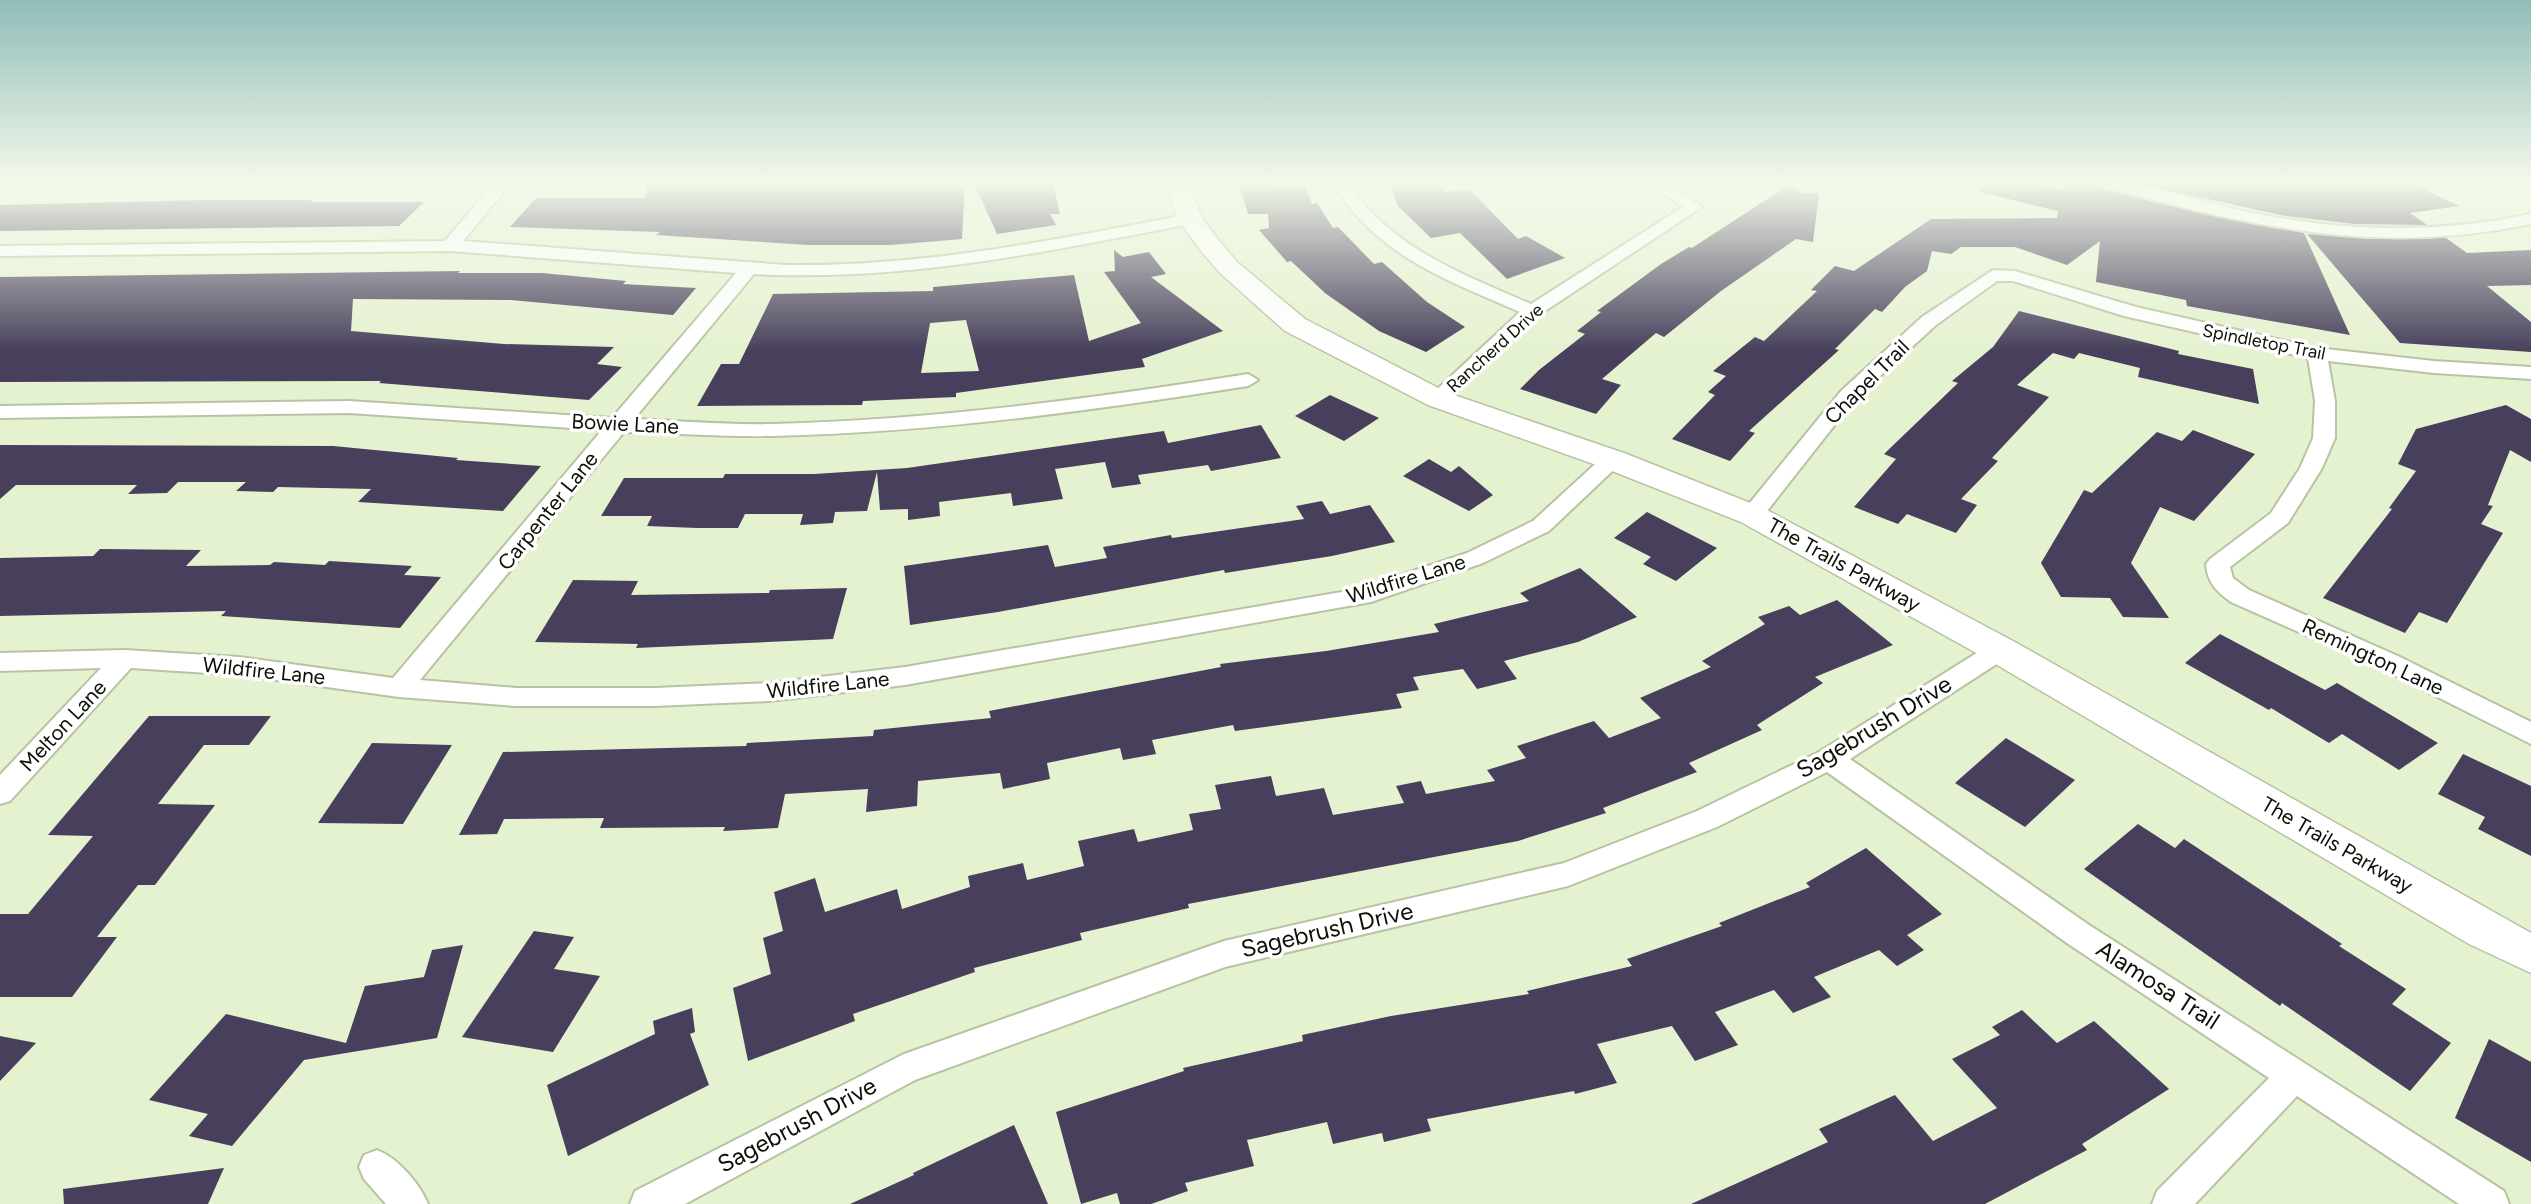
<svg xmlns="http://www.w3.org/2000/svg" width="2531" height="1204" font-family="Figtree,sans-serif">
	<style>
		.building { fill: #473f5b; fill-rule: evenodd }
		.lines { fill: none; stroke-linecap: round; stroke-linejoin: round }
		.street-casing { stroke: #b7c3a2; stroke-width: 4 }
		.secondary-casing { stroke: #b7c3a2; stroke-width: 3 }
		.street { fill: #fff; fill-rule: evenodd }
		.secondary { fill: #fff; fill-rule: evenodd }
		.labels { text-anchor: middle; stroke-width: 7; stroke-linejoin: round; paint-order: stroke }
		.far-street-label { font-size: 18px; fill: #0c1006; stroke: #fff }
		.street-label { font-size: 21px; fill: #0c1006; stroke: #fff }
		.near-street-label { font-size: 24px; fill: #0c1006; stroke: #fff }
	</style>
	<rect width="100%" height="100%" fill="#e5f2d0"/>
	<g class="building">
		<polygon points="647,183 965,183 962,239 890,245 809,245 656,235 660,232 510,227 536,198 646,198"/>
		<polygon points="974,183 1053,183 1060,214 1050,214 1056,225 997,234"/>
		<polygon points="1239,183 1305,186 1312,204 1317,203 1333,228 1338,227 1374,264 1382,262 1427,302 1465,327 1426,352 1379,331 1325,293 1291,261 1287,262 1259,230 1269,228 1268,214 1248,214"/>
		<polygon points="1389,183 1440,183 1444,192 1469,189 1518,239 1526,236 1565,258 1507,279 1460,233 1431,238 1398,206"/>
		<polygon points="1792,183 1801,193 1819,193 1813,242 1796,239 1721,291 1664,337 1656,333 1602,379 1621,385 1596,414 1520,389 1539,370 1585,334 1577,331 1601,312 1597,311 1661,264 1689,247 1692,248"/>
		<polygon points="1981,183 2038,183 2064,190 2065,183 2099,183 2103,189 2158,203 2304,233 2350,335 2187,306 2186,300 2096,282 2100,241 2067,265 2015,247 1961,247 1951,254 1932,251 1927,271 1905,287 1882,312 1875,309 1835,349 1839,350 1749,431 1755,433 1730,461 1672,439 1715,395 1708,392 1726,376 1713,371 1755,337 1764,341 1817,291 1811,290 1835,266 1854,271 1931,219 2057,218 2058,211 1980,192"/>
		<polygon points="2135,183 2412,183 2459,206 2410,213 2427,225 2355,224 2285,216"/>
		<polygon points="204,200 313,200 311,202 424,202 399,226 0,231 0,205"/>
		<polygon points="2307,234 2368,239 2446,238 2467,253 2531,250 2531,285 2487,286 2531,322 2531,352 2400,343"/>
		<path d="M1114,250L1123,257L1149,252L1166,274L1151,277L1223,331L1142,359L1145,367L956,393V397L863,401L862,405L697,406L721,364H739L773,294L933,291V287L1074,275L1089,341L1141,323L1104,272L1115,271ZM966,320L979,371L921,373L930,323Z"/>
		<polygon points="460,271 458,273 542,273 626,281 623,284 696,288 673,315 511,300 353,299 351,331 504,344 614,347 597,364 622,367 589,400 379,383 381,381 0,382 0,277"/>
		<polygon points="2019,311 2179,351 2178,354 2253,369 2259,404 2138,377 2140,368 2079,353 2074,359 2053,353 2017,385 2049,397 1992,458 1998,461 1961,499 1977,505 1956,533 1907,514 1898,524 1854,507 1896,459 1884,454 1958,383 1952,381 1993,347"/>
		<polygon points="1330,395 1379,418 1344,441 1295,416"/>
		<polygon points="2506,405 2531,419 2531,462 2510,450 2488,505 2493,506 2481,524 2503,533 2447,623 2419,612 2405,633 2323,598 2392,509 2389,508 2416,471 2398,464 2416,429"/>
		<polygon points="1261,425 1281,458 1211,471 1208,465 1138,475 1141,484 1112,488 1105,462 1055,469 1063,499 1013,506 1011,493 939,502 940,516 908,520 908,509 880,510 877,472 867,511 835,512 833,523 800,525 803,514 745,514 738,528 697,528 647,526 652,516 601,516 624,478 723,478 725,474 814,474 907,468 1164,431 1168,443"/>
		<polygon points="2193,430 2255,454 2194,521 2160,507 2131,563 2169,618 2123,617 2110,598 2061,597 2041,563 2084,490 2092,493 2157,432 2182,441"/>
		<polygon points="0,445 333,446 458,458 456,460 541,466 503,511 358,502 371,489 278,487 273,492 236,491 246,482 178,482 167,493 128,494 137,485 16,485 0,499"/>
		<polygon points="1429,459 1451,472 1459,466 1493,495 1469,511 1403,476"/>
		<polygon points="1322,501 1330,514 1370,505 1395,542 1332,556 1225,573 1224,570 998,612 910,625 904,566 1048,545 1055,567 1107,558 1103,547 1171,535 1172,538 1304,519 1296,506"/>
		<polygon points="1647,512 1717,548 1676,581 1643,564 1651,557 1614,538"/>
		<polygon points="100,549 201,550 186,566 270,565 274,562 325,565 329,561 412,566 404,575 441,577 400,628 221,616 226,611 0,616 0,558 93,556"/>
		<polygon points="1580,568 1637,617 1578,642 1504,661 1517,679 1477,689 1463,669 1413,677 1419,690 1396,694 1402,708 1235,731 1233,725 1152,740 1156,754 1123,760 1120,748 1047,763 1050,779 1003,789 1000,773 918,781 917,806 866,812 868,789 785,794 778,828 723,831 725,827 600,828 604,818 504,819 497,834 459,835 503,752 746,746 747,743 873,736 874,730 991,718 989,711 1221,667 1220,664 1326,651 1439,632 1434,624 1529,601 1520,593"/>
		<polygon points="573,580 638,581 631,595 769,593 770,590 847,588 833,639 636,648 638,644 535,642"/>
		<polygon points="1837,600 1893,645 1815,677 1823,683 1757,725 1762,730 1689,763 1697,772 1603,808 1606,813 1518,841 1188,904 1189,908 1080,933 1082,940 974,968 975,972 853,1014 855,1021 748,1061 733,988 771,974 763,938 783,931 774,892 815,878 825,912 897,889 902,909 970,887 968,876 1023,863 1027,880 1084,866 1078,841 1134,829 1138,842 1193,830 1189,814 1221,809 1215,785 1271,776 1276,796 1324,788 1333,815 1404,803 1396,786 1421,781 1426,794 1495,781 1487,770 1526,758 1517,746 1594,721 1609,738 1661,718 1640,698 1711,667 1702,661 1765,624 1758,617 1789,606 1800,615"/>
		<polygon points="2220,634 2325,690 2337,683 2438,743 2399,770 2342,734 2329,743 2271,708 2269,710 2185,663"/>
		<polygon points="149,716 271,716 249,745 204,745 158,804 215,805 155,885 138,885 97,937 117,937 72,997 0,997 0,914 28,914 93,836 48,835"/>
		<polygon points="2006,738 2075,780 2025,827 1955,783"/>
		<polygon points="372,743 452,745 403,824 318,823"/>
		<polygon points="2463,754 2531,786 2531,856 2478,829 2485,817 2438,794"/>
		<polygon points="2138,824 2175,848 2184,839 2342,944 2339,946 2406,989 2392,1004 2451,1043 2410,1091 2282,1003 2280,1006 2084,869"/>
		<polygon points="1866,848 1942,914 1907,935 1924,950 1897,966 1879,950 1814,977 1831,997 1793,1013 1774,990 1715,1012 1738,1045 1695,1061 1672,1026 1597,1044 1617,1083 1575,1094 1574,1091 1427,1119 1431,1131 1384,1142 1382,1133 1333,1144 1327,1122 1247,1140 1254,1166 1185,1183 1188,1191 1151,1204 1120,1204 1117,1193 1081,1204 1056,1112 1184,1071 1183,1068 1303,1041 1302,1035 1391,1016 1529,994 1527,991 1632,966 1627,959 1722,926 1719,923 1810,887 1806,883"/>
		<polygon points="534,931 574,937 554,969 600,976 553,1052 462,1037"/>
		<polygon points="463,945 437,1038 304,1060 232,1146 189,1136 208,1114 149,1100 226,1014 346,1043 365,986 424,977 432,950"/>
		<polygon points="692,1008 695,1032 690,1034 709,1085 568,1156 547,1085 655,1034 653,1021"/>
		<polygon points="2022,1010 2057,1043 2094,1021 2169,1089 2082,1144 2087,1150 1985,1204 1691,1204 1828,1142 1819,1129 1895,1095 1933,1141 1997,1108 1952,1059 2000,1035 1992,1027"/>
		<polygon points="0,1036 36,1043 0,1081"/>
		<polygon points="2489,1039 2531,1062 2531,1162 2455,1118"/>
		<polygon points="1014,1125 1048,1204 850,1204 914,1175 913,1173"/>
		<polygon points="224,1168 208,1204 64,1204 63,1189"/>
	</g>
	<g class="lines">
		<g class="street-casing">
			<g id="street">
				<path d="M494,183H511L463,241L786,265C924,267 1055,240 1190,214L1198,219L1190,224C1044,252 903,282 754,274L634,419C680,421 727,425 772,424C932,420 1090,399 1248,374L1258,380L1248,386C1091,411 933,432 773,436C724,437 673,433 624,432L420,680L516,688H655L769,683L905,667L1359,589L1467,553L1533,521L1605,455H1621L1624,460L1549,531L1483,563L1371,602L905,685L769,701L655,706H516L399,697L239,675L131,668L10,801L0,804V775L101,668L0,671V653L125,650L239,657L393,678L602,430L349,413L0,418V406L349,401L612,418L736,273L450,251L0,256V246L445,241Z"/>
				<path d="M1332,183H1348C1391,248 1462,274 1531,304L1683,207L1648,183H1667L1702,207L1539,315L1445,403H1431L1428,399L1431,395L1520,312C1444,279 1378,256 1332,183Z"/>
				<path d="M2102,183C2151,183 2201,202 2249,212C2344,232 2436,234 2531,214V224C2379,256 2251,227 2104,186Z"/>
				<path d="M1993,270L2015,271L2136,307L2317,348L2434,361L2531,367V379L2434,373L2328,361L2335,401V438L2322,468L2288,523L2230,567L2233,578L2249,590L2400,657L2531,722V744L2382,669L2231,602C2217,592 2207,582 2206,564L2210,559L2271,513L2300,468L2313,438L2315,401L2308,358L2124,316L2013,281H1997L1936,325L1855,399L1760,520H1744L1741,515L1744,510L1841,391L1922,317Z"/>
				<polygon points="2000,641 2009,644 2013,650 2009,656 1850,759 2089,925 2504,1191 2509,1204 2459,1204 2297,1096 2195,1204 2152,1204 2157,1191 2269,1078 2067,943 1827,772 1717,827 1568,886 1225,967 915,1080 685,1204 630,1204 635,1191 904,1054 1224,941 1564,863 1697,811 1819,752 1991,644"/>
				<path d="M377,1150C398,1158 419,1183 428,1204H386L364,1179L359,1167L364,1155Z"/>
			</g>
		</g>
		<g class="secondary-casing">
			<polygon id="secondary" points="1166,183 1188,183 1202,218 1219,241 1237,262 1305,319 1448,393 1624,453 1763,508 2013,641 2531,933 2531,973 2469,944 1987,659 1741,522 1602,467 1428,405 1285,331 1219,272 1201,251 1178,219"/>
		</g>
		<use href="#street" class="street"/>
		<use href="#secondary" class="secondary"/>
	</g>
	<linearGradient id="sky" x2="0" y2="1"><stop stop-color="#90bdb8"/><stop offset="0.52" stop-color="#f3f9ea"/><stop offset="1" stop-color="#f3f9ea" stop-opacity="0"/></linearGradient>
	<rect width="2531" height="352" fill="url(#sky)"/>
	<g class="labels">
		<g class="far-street-label">
			<text transform="translate(2264 342) rotate(11)" y="6">Spindletop Trail</text>
			<text transform="translate(1495 348) rotate(-42)" y="6">Rancherd Drive</text>
		</g>
		<g class="street-label">
			<text transform="translate(1867 382) rotate(-45)" y="7">Chapel Trail</text>
			<text transform="translate(625 424) rotate(3)" y="7">Bowie Lane</text>
			<text transform="translate(548 511) rotate(-51)" y="7">Carpenter Lane</text>
			<text transform="translate(1844 565) rotate(29)" y="7">The Trails Parkway</text>
			<text transform="translate(1406 579) rotate(-17)" y="7">Wildfire Lane</text>
			<text transform="translate(2373 657) rotate(25)" y="7">Remington Lane</text>
			<text transform="translate(264 671) rotate(6)" y="7">Wildfire Lane</text>
			<text transform="translate(828 685) rotate(-6)" y="7">Wildfire Lane</text>
			<text transform="translate(63 726) rotate(-47)" y="7">Melton Lane</text>
			<text transform="translate(2337 845) rotate(30)" y="7">The Trails Parkway</text>
		</g>
		<g class="near-street-label">
			<text transform="translate(1874 727) rotate(-31)" y="8">Sagebrush Drive</text>
			<text transform="translate(1327 930) rotate(-13)" y="8">Sagebrush Drive</text>
			<text transform="translate(2158 985) rotate(33)" y="8">Alamosa Trail</text>
			<text transform="translate(797 1125) rotate(-28)" y="8">Sagebrush Drive</text>
		</g>
	</g>
</svg>
